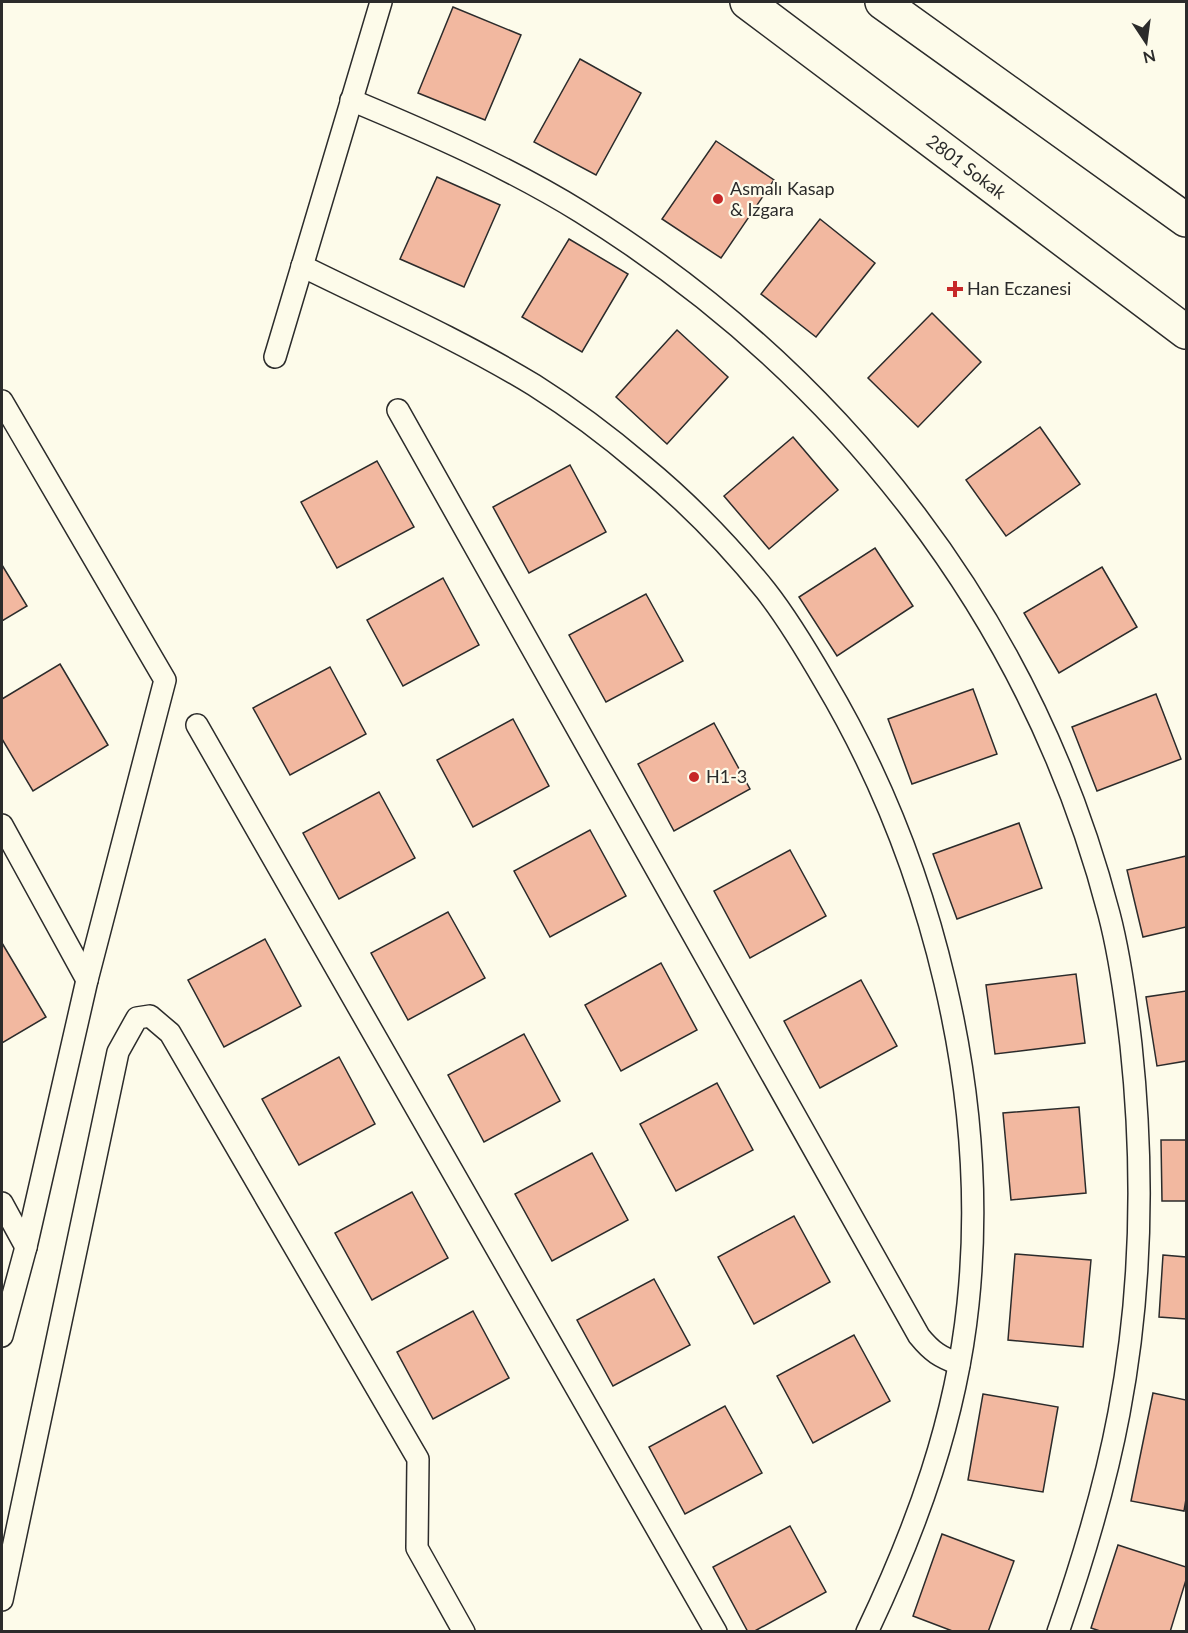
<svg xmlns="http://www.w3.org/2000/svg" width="1188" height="1633" font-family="Lato,sans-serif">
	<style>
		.building { fill: #f2b8a0; stroke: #2b2b2b; stroke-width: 1.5 }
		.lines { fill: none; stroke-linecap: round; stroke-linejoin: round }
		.lane-casing { stroke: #2b2b2b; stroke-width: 24 }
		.primary-casing { stroke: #2b2b2b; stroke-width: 36 }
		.lane { stroke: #fdfbea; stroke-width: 21 }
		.primary { stroke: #fdfbea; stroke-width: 33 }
		.poi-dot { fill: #c62828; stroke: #fdfbea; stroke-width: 2 }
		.labels { text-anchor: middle; stroke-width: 4.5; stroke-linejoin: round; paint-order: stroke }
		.street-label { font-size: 18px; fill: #2b2b2b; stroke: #fdfbea }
		.poi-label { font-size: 18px; fill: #2b2b2b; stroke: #fdfbea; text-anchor: start }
	</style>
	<rect width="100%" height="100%" fill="#fdfbea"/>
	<g class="building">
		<polygon points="453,7 521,35 485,120 418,93"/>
		<polygon points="580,59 641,93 596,175 534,142"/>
		<polygon points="716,141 774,180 721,258 662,219"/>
		<polygon points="437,177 500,205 464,287 400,259"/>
		<polygon points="820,219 875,263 816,337 761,294"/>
		<polygon points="569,239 628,274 582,352 522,317"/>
		<polygon points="932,313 981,362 918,427 868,378"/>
		<polygon points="677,330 728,377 667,444 616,397"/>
		<polygon points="1040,427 1080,484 1006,536 966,480"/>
		<polygon points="793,437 838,490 769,549 724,496"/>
		<polygon points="377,461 414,527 337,568 301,502"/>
		<polygon points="570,465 606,532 529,573 493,507"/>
		<polygon points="875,548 913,606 837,656 799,597"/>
		<polygon points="2,565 27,606 2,621"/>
		<polygon points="1102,567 1137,627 1059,673 1024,613"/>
		<polygon points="443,578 479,645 403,686 367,620"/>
		<polygon points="646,594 683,661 606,702 569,635"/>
		<polygon points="60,664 108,745 33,791 2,739 2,699"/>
		<polygon points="330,667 366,734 290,775 253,708"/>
		<polygon points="973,689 997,754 912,784 888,719"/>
		<polygon points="1156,694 1181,759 1097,791 1072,727"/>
		<polygon points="513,719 549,786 473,827 437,760"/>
		<polygon points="714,723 750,789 674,831 638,764"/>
		<polygon points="379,792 415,858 339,899 303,833"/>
		<polygon points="1019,823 1042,888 957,919 933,854"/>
		<polygon points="590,830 626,896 550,937 514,871"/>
		<polygon points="790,850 826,916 750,958 714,891"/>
		<polygon points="1186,856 1186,927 1143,937 1127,870"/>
		<polygon points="448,912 485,978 408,1020 371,953"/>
		<polygon points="265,939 301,1006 224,1047 188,980"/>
		<polygon points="2,943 46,1017 2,1043"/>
		<polygon points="661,963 697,1030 621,1071 585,1005"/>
		<polygon points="1076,974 1085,1043 995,1054 986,985"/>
		<polygon points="861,980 897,1046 820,1088 784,1021"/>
		<polygon points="1186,991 1186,1061 1157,1066 1146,997"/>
		<polygon points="524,1034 560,1101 484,1142 448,1075"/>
		<polygon points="339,1057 375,1124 299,1165 262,1099"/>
		<polygon points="717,1083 753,1150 676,1191 640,1124"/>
		<polygon points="1079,1107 1086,1193 1011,1200 1003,1113"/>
		<polygon points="1161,1140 1186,1140 1186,1201 1162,1201"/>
		<polygon points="592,1153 628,1220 552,1261 515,1194"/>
		<polygon points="412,1192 448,1258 372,1300 335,1233"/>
		<polygon points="794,1216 830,1282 754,1324 718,1257"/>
		<polygon points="1015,1254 1091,1260 1083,1347 1008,1340"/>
		<polygon points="1163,1255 1186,1257 1186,1319 1159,1317"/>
		<polygon points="654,1279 690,1345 613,1386 577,1320"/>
		<polygon points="473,1311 509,1378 433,1419 397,1352"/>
		<polygon points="854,1335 890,1401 813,1443 777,1376"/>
		<polygon points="1153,1393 1186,1400 1186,1499 1184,1511 1131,1501"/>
		<polygon points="983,1394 1058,1407 1043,1492 968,1480"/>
		<polygon points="725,1406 762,1473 685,1514 649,1447"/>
		<polygon points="790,1526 826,1592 753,1632 748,1632 713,1567"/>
		<polygon points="942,1534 1014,1561 988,1632 955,1632 913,1616"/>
		<polygon points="1118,1545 1186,1567 1186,1580 1170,1632 1103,1632 1091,1628"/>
	</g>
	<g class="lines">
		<g class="lane-casing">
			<g id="lane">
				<path d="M351,100C430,133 508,167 581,212C840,373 1032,617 1109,914C1120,956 1126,1001 1131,1045C1144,1167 1142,1292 1119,1413C1105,1488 1083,1560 1058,1632"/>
				<path d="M302,266C379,304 460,340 534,385C572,409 608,436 642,465C687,502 729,545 766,591C788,619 807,651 825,682C932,862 990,1095 968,1304C956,1420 917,1527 867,1632"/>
				<polyline points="275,357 381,2"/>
				<polyline points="2,401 165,680 87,980 26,1247 2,1336"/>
				<path d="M398,410L919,1336C932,1352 940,1357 959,1364"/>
				<polyline points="197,725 716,1632"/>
				<polyline points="2,825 87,980"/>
				<polyline points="2,1203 26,1247"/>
				<polyline points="2,1600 118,1052 137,1018 150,1016 170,1033 418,1459 417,1548 464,1632"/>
			</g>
		</g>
		<g class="primary-casing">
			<g id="primary">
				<polyline points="747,2 1186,332"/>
				<polyline points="882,2 1186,220"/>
			</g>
		</g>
		<use href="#lane" class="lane"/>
		<use href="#primary" class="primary"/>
	</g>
	<g class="poi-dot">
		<circle cx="718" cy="199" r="6"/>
		<path d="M952 280h6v6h6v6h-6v6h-6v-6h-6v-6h6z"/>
		<circle cx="694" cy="777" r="6"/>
	</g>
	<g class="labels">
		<g class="street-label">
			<text transform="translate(966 167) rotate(37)" y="6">2801 Sokak</text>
		</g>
		<g class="poi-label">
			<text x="730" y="195">Asmalı Kasap<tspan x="730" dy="21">&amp; Izgara</tspan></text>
			<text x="967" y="295">Han Eczanesi</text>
			<text x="706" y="783">H1-3</text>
		</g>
	</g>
	<rect width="1188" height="1633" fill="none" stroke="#2b2b2b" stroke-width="6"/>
	<g transform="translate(1146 42) rotate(167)" stroke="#fdfbea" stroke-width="4.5" paint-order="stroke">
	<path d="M0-4.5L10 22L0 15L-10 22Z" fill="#2b2b2b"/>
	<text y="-9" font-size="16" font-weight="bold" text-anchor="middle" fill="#2b2b2b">N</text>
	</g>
</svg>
